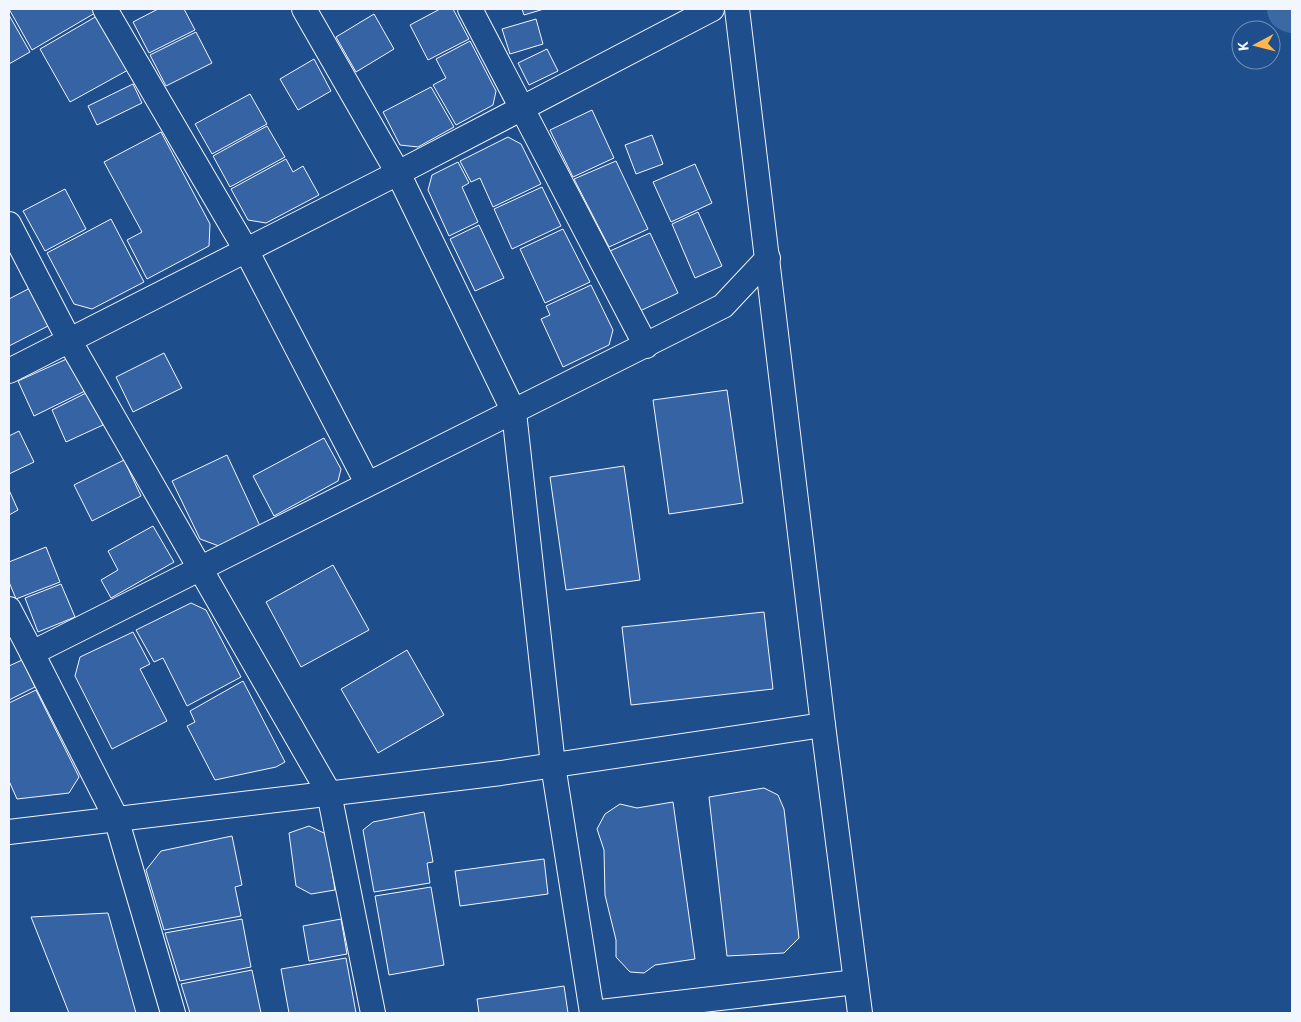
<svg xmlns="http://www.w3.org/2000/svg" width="1301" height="1022" font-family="'Open Sans',sans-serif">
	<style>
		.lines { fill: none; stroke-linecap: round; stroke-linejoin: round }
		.river { stroke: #3b69a3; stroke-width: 46 }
		.building { fill: #3563a3; stroke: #f2f6ff }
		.minor-casing { stroke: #f2f6ff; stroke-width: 26 }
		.minor { stroke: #1f4e8c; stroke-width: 24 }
	</style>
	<rect width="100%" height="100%" fill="#1f4e8c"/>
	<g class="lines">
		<polyline class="river" points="1290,9 1292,10"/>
	</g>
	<g class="building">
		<polygon points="9,9 93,9 95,13 32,50"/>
		<polygon points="158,9 184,9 195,30 149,53 133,22"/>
		<polygon points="440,9 453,9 469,39 428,60 410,25"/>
		<polygon points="522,9 544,9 524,15"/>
		<polygon points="374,14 394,49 356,72 336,37"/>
		<polygon points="9,15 30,52 9,64"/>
		<polygon points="97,16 128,70 70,102 40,49"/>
		<polygon points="536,19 543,44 510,54 502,29"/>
		<polygon points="196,32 212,63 166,86 150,55"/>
		<polygon points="470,41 496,91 493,105 456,125 433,85 446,78 436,59"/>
		<polygon points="547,49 558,71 529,85 518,63"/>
		<polygon points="314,59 331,91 298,110 280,79"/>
		<polygon points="133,84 142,103 97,125 88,106"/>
		<polygon points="431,87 454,127 418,147 400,145 383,112"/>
		<polygon points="250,94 267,124 212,154 195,124"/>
		<polygon points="592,110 614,158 573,177 550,130"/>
		<polygon points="267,126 285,157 230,187 213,156"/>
		<polygon points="161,132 210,224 209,246 147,279 127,240 142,232 104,162"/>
		<polygon points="652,135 663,164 636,174 625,145"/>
		<polygon points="508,137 521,144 541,184 493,207 480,178 471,182 460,161"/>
		<polygon points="286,159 293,172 303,166 319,195 266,223 248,220 231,189"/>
		<polygon points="616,161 648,229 609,247 574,179"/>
		<polygon points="458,162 469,183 462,187 478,222 449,236 428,190 432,175"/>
		<polygon points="695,164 712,203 671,222 653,182"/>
		<polygon points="542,187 561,226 512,249 494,209"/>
		<polygon points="65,189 86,229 45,251 23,211"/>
		<polygon points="698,212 722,266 695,278 672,224"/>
		<polygon points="111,219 144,282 92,309 74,304 47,253"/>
		<polygon points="479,225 504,278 475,291 450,239"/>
		<polygon points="563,229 590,282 545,303 520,249"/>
		<polygon points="650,233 678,293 640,311 610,251"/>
		<polygon points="591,285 613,330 609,345 563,367 541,319 550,315 546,306"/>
		<polygon points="30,288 48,326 9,346 9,299"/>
		<polygon points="164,353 182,388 133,412 116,377"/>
		<polygon points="71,357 87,390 34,416 18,381"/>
		<polygon points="727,390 743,503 669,514 653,400"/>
		<polygon points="88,392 103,425 66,442 52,410"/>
		<polygon points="19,431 34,462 9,474 9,436"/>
		<polygon points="324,438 341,469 338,481 274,516 253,476"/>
		<polygon points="227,455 260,526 219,546 200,539 172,481"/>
		<polygon points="124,460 141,496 92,521 74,485"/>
		<polygon points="624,466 640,580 566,590 550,477"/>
		<polygon points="9,490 18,510 9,515"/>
		<polygon points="153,526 174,562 111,598 101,580 118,570 108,551"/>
		<polygon points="46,547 60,582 16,599 9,582 9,562"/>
		<polygon points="333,565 369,630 301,667 266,602"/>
		<polygon points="61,584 75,617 38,632 25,598"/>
		<polygon points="191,603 206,610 241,677 187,706 163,658 154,662 136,630"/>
		<polygon points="764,612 773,689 631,705 622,627"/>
		<polygon points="133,632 150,664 140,669 167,721 112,749 75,676 80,657"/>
		<polygon points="407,650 444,715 378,753 341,689"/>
		<polygon points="22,660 35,687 9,700 9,666"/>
		<polygon points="243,681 285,762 276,767 215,780 187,726 195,722 190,711"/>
		<polygon points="36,690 79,777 69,793 17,799 9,781 9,703"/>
		<polygon points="764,788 778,795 784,809 799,938 784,953 727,956 709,797"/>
		<polygon points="673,802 695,959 655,965 644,973 630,972 616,957 616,940 605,895 604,850 597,829 605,814 620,804 637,808"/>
		<polygon points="424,812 433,862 427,863 430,883 374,892 363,830 373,822"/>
		<polygon points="309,826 326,834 335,890 311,894 296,886 289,833"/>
		<polygon points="232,836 242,885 235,887 241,916 164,930 146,870 161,851"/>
		<polygon points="544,859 548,894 460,906 455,871"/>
		<polygon points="431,887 444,965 389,975 375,896"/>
		<polygon points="108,913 136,1013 69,1013 31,917"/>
		<polygon points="242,919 251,967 180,981 165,933"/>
		<polygon points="341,919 347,954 309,961 303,926"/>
		<polygon points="346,958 356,1013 289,1013 281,969"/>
		<polygon points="252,970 261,1013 190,1013 181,984"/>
		<polygon points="564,986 568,1013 479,1013 477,999"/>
	</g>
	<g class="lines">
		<g class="minor-casing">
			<g id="minor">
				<polyline points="105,9 246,250 367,483"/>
				<polyline points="304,9 398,173 514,412 553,765 592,1013"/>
				<polyline points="470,9 646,346"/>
				<polyline points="9,224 69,340 329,793 373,1013"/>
				<polyline points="9,371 398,173 712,9"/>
				<polyline points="9,609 32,653"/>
				<polyline points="823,725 860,1013"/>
				<polyline points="9,832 501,773 823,725 737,9"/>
				<polyline points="173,1013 116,818 32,653 723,306 768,258"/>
				<polyline points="592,1013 856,982"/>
			</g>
		</g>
		<use href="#minor" class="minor"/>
	</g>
	<rect width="1301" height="1022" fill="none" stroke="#f2f6ff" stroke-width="20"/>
	<g transform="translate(1256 45) rotate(263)"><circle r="24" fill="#1f4e8c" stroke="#7391ba"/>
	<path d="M0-4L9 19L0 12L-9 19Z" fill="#ffb74d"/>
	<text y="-8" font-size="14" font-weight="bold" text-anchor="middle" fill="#f2f6ff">K</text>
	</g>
</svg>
